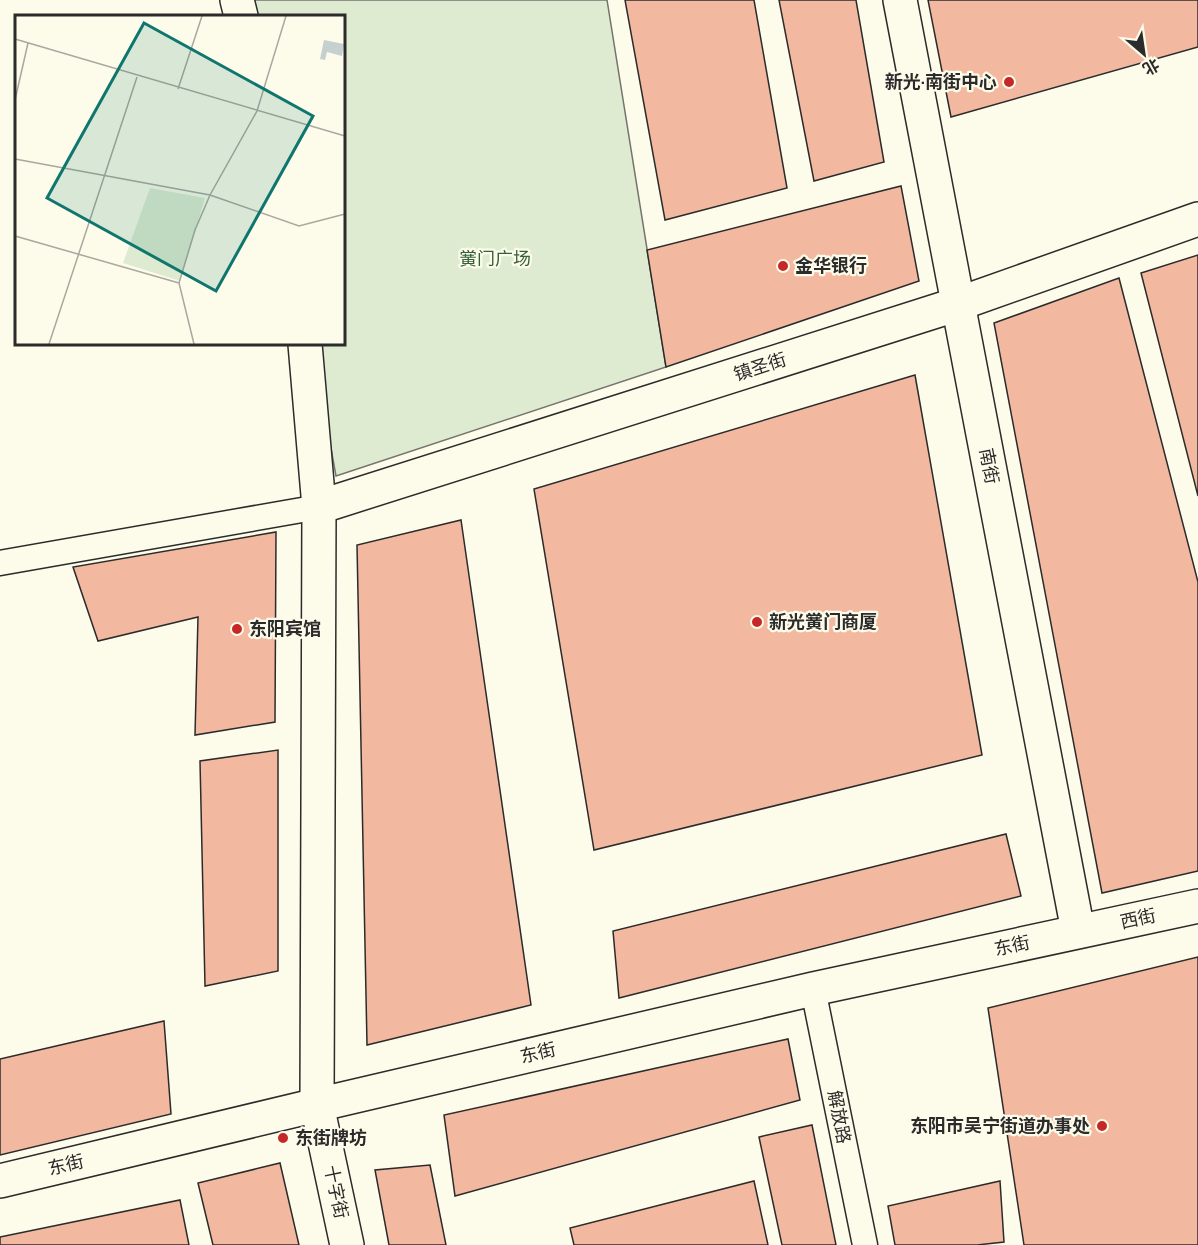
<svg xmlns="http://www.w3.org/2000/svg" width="1198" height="1245" font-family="Cabin,'Noto Sans SC',sans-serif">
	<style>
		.green { fill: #deebd1; stroke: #74746e; stroke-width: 1.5 }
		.building { fill: #f2b8a0; stroke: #2b2b2b; stroke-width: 1.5 }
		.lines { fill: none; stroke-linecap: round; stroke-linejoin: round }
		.street-casing { stroke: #2b2b2b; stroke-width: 27 }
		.secondary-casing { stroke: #2b2b2b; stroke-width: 36 }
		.street { stroke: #fdfbea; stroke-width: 24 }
		.secondary { stroke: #fdfbea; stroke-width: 33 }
		.poi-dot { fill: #c62828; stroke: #fdfbea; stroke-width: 2 }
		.labels { text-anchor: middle; stroke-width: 4.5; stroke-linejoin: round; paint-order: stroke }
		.poi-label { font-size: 18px; font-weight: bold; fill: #2b2b2b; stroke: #fdfbea; text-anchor: start }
		.park-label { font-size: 18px; fill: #34623c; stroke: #fdfbea }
		.street-label { font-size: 18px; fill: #2b2b2b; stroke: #fdfbea }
		.inset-road { fill: none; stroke: #a9a89e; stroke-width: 1.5 }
		.view { fill: #0f766e; fill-opacity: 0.15; stroke: #0f766e; stroke-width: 3 }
		.inset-edge { fill: none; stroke: #2b2b2b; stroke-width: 3 }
	</style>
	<rect width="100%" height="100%" fill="#fdfbea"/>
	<polygon class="green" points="237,0 607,0 666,367 336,476 312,344 344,344 344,16 241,16"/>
	<g class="building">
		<polygon points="625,0 754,0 787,188 665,220"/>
		<polygon points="779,0 856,0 884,162 814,181"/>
		<polygon points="928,0 1198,0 1198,47 951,117"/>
		<polygon points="901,186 919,281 666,367 647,250"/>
		<polygon points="1198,255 1198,496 1141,273"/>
		<polygon points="1119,278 1198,582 1198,871 1102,893 994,323"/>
		<polygon points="915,375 982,755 594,850 534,489"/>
		<polygon points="461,520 531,1005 367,1045 357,545"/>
		<polygon points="276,532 275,722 195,735 198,617 98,641 73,567"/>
		<polygon points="278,750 278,971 205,986 200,761"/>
		<polygon points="1006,834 1021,896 619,998 613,931"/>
		<polygon points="1198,957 1198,1245 1024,1245 988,1008"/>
		<polygon points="164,1021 171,1114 0,1155 0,1059"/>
		<polygon points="788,1039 800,1100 455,1196 444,1115"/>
		<polygon points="812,1125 836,1245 782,1245 759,1137"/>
		<polygon points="280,1163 299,1245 213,1245 198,1183"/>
		<polygon points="430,1165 446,1245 389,1245 375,1170"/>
		<polygon points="754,1181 768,1245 574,1245 570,1228"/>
		<polygon points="1000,1181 1004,1242 977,1245 895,1245 888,1206"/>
		<polygon points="180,1200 189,1245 0,1245 0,1237"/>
	</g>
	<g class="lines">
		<g class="street-casing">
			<g id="street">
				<polyline points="0,563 319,507"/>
				<polyline points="813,989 865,1245"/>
			</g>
		</g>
		<g class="secondary-casing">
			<g id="secondary">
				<polyline points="237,0 241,16"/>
				<polyline points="900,0 1078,931"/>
				<polyline points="305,344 319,507 317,1105 347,1245"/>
				<polyline points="319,507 958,304 1198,219"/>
				<polyline points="0,1181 317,1105 813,989 1198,906"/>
			</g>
		</g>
		<use href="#street" class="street"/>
		<use href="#secondary" class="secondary"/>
	</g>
	<g class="poi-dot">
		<circle cx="1009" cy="82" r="6"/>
		<circle cx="783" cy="266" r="6"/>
		<circle cx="757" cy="622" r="6"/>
		<circle cx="237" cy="629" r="6"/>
		<circle cx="1102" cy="1126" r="6"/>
		<circle cx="283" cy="1138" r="6"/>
	</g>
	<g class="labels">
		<g class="poi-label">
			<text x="997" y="88" text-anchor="end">新光·南街中心</text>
			<text x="795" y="272">金华银行</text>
			<text x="769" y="628">新光黉门商厦</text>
			<text x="249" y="635">东阳宾馆</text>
			<text x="1090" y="1132" text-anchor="end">东阳市吴宁街道办事处</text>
			<text x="295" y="1144">东街牌坊</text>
		</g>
		<g class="park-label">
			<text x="495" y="265">黉门广场</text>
		</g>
		<g class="street-label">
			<text transform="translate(760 367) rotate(-18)" y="6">镇圣街</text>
			<text transform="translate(989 466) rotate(79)" y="6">南街</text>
			<text transform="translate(1138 919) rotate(-12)" y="6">西街</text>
			<text transform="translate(1012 946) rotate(-12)" y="6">东街</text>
			<text transform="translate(538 1053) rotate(-13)" y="6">东街</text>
			<text transform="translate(839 1117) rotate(79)" y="6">解放路</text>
			<text transform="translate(66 1165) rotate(-13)" y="6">东街</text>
			<text transform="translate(336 1192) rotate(78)" y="6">十字街</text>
		</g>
	</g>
	<g transform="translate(15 15)">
		<rect width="330" height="330" fill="#fdfbea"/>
		<path d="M135,173L190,183L165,266L108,248Z" fill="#deebd1"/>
		<path d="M309,25L329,29L327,41L312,37L310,45L305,44Z" fill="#c7d0d0"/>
		<path class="inset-road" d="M0,24L330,121M163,74L187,1M0,85L13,28M0,144L195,180L284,211L330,199M0,221L164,268M34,329L122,62M179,329L164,268L180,215L195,180L242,96L271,1"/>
		<path class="view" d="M129,8L298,101L201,276L32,183Z"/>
		<rect width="330" height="330" class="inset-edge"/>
	</g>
	<g transform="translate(1144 54) rotate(151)" stroke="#fdfbea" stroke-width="4.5" paint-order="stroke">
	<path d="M0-4.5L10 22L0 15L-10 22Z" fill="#2b2b2b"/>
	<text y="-9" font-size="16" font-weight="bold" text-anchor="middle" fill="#2b2b2b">北</text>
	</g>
</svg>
